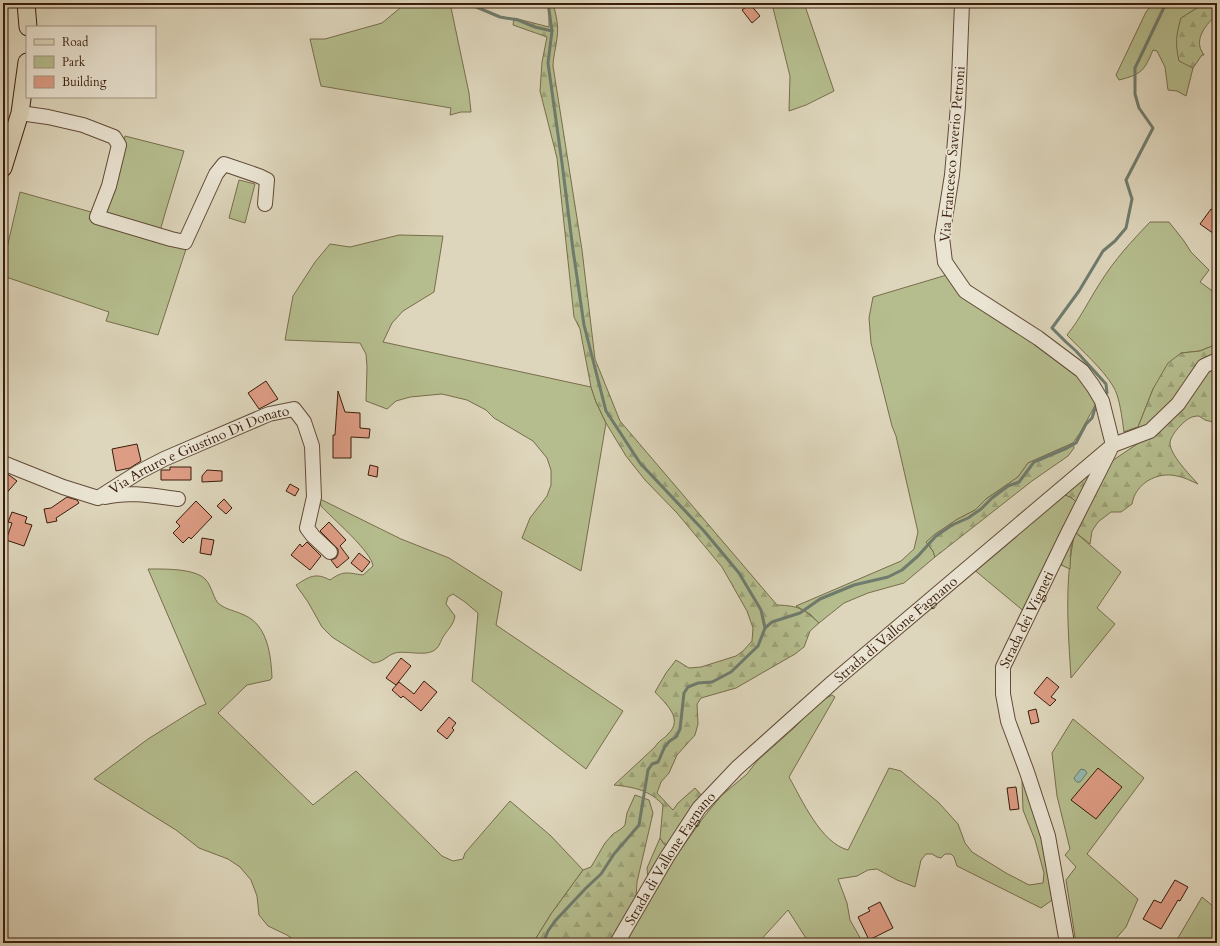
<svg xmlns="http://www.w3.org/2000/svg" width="1220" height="946" font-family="Cardo,serif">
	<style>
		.green { fill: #b5bd8e; stroke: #786d4c }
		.forest { fill: url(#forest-firs); stroke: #786d4c }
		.water { fill: url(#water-ripples); stroke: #6f7b6d }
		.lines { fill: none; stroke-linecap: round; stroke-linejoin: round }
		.stream { stroke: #6f7b6d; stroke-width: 3 }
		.building { fill: #dd9c84; stroke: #3a1d0b }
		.minor-casing { stroke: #634b37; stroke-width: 16 }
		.major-casing { stroke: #3a1d0b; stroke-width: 19 }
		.minor { stroke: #eae4d3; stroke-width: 14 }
		.major { stroke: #ded6bc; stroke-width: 17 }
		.labels { text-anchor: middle; stroke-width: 3.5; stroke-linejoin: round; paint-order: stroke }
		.street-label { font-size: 14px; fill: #3a1d0b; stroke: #eae4d3 }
	</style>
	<defs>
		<pattern id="forest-firs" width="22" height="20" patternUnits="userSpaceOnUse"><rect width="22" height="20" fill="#b5bd8e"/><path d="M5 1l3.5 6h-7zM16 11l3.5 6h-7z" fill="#9ca279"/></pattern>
		<pattern id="water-ripples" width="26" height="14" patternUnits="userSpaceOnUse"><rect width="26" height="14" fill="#93b9ae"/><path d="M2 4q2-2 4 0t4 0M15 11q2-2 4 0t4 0" fill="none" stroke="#79968c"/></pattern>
	</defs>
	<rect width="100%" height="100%" fill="#ded6bc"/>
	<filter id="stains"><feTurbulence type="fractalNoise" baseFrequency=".005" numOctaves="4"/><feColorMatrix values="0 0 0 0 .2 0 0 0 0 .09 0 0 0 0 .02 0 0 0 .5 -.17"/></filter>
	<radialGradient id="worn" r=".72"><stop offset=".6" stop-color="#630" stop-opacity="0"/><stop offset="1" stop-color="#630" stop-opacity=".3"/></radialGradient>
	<g class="green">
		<polygon points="406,3 450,3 469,93 471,112 461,112 450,115 451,108 321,86 310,39 325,39 382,23"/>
		<polygon points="783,3 804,3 834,91 806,105 789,111 790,76 772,4"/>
		<path d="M1153,3H1205L1195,10L1189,13L1187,64L1193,68L1186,96L1177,91L1168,90L1165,67L1157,51L1153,50C1144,71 1142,74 1119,80L1116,75L1146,12Z"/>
		<polygon points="125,136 184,151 166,210 160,231 102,216 118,174"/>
		<polygon points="239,180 255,184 245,223 229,218"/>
		<polygon points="20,192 91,212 89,219 187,246 158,335 106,321 109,312 3,276 3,265"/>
		<path d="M1150,222H1169L1184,241L1191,252L1209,270L1200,282L1211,290L1217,292V344L1200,351L1181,353L1153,389L1138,427L1124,432C1122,419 1120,397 1113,386C1102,368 1082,351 1067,335C1080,319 1089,300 1100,283C1115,259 1131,242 1150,222Z"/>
		<polygon points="399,235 443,236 434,292 403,311 392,323 383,342 591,387 596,402 606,423 581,571 522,538 530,518 547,496 551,485 551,470 547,458 533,441 494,418 486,410 467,400 442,394 410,397 396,401 387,409 366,401 367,367 366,354 360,343 285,340 293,296 315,262 330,244 350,247"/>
		<polygon points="950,274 1081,374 1098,400 1080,433 1073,443 1028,463 1018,477 986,499 975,510 956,520 930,548 933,551 935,557 904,583 868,593 844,603 819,623 810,614 796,606 901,561 914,549 918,532 896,436 892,426 871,343 869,318 873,297"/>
		<polygon points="1061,493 1072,498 1077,503 1026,613 972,568"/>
		<path d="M318,498L401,539L449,558L502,592L496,625L623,711L586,769L472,681L478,613L465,602L453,594L448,597L446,604L455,616C453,626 448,629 443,637C441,640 440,645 437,648C428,658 408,650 395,653C386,656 384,662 373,663L332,637L322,627L308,602L296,585C309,577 315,572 330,580C344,570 347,573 363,575L373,566C372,552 332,518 321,506Z"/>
		<path d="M1075,532L1121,572L1097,608L1115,624L1071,678C1068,629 1064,580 1075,532Z"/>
		<path d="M148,569C163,569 196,568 206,580C212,587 214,600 219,604C227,610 236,611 244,615C268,625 271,656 272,678L270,680L247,685L218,713L313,805L356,771L442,856L453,861L463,859L465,853L510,801L551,836L583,870L551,914L533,943H298L287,935L268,926L259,915L257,896L251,880L240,867L228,859L199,848L176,830L94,779L148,739L199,707L206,704Z"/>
		<path d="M832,695L835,697L789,777C802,800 821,843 848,850L889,768L901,771L939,803L958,824L965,843L972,852L1006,873L1029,885L1043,883L1044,873L1035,840L1023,810L1022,782L1025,776L1034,807L1055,898L1041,908L957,866L954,857L951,854H945L941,858L937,857L932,854H926L921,860L915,887L897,880L877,869L868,870L857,876L838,879L847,903L850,920L863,943H809L788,910L758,943C754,943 749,944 745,943C735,941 730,935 720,943H618L667,869L703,818L721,796L747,774L757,761L794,728L821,701Z"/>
		<polygon points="1073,719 1144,778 1087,854 1138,899 1126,927 1112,943 1076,943 1066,880 1076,867 1065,855 1070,849 1057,796 1052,753"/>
		<polygon points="660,838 664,844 670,847 648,881 647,868"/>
		<polygon points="1202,897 1214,907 1217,903 1217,943 1175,943"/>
	</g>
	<g class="forest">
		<path d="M547,3H553C556,15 559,26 557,38C556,48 553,57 553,66L582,250L595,359L620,421L777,605C799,606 803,608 819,623L810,631L804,647L795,654L736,688L701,698L697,704L698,724L695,735L677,755L669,773L661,782L657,793L673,810L678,803L695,788L704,798L670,847L664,844L660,838L663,805C650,790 633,787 614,785L655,747C659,740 663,740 668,734C684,719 666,704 655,692L666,673L676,660L689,668L701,667L736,656L743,651L752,641L753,628L747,611L722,567L677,513L645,480L626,456L606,423L596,402L591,387L580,329L574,317L557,158L540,91L542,62L547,37L513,25L514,18L549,27V10Z"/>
		<path d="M1205,3H1217V14C1209,22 1197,34 1200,47C1200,49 1203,53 1204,55H1202L1193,68L1179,61C1175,44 1176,35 1181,18Z"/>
		<polygon points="1217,344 1217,357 1176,403 1138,432 1124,432 1138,427 1153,389 1168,363 1181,353 1200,351"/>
		<path d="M1217,362V423L1205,420L1199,416C1190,416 1186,420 1180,426C1176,430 1171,437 1170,442C1169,454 1190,475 1198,484C1191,481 1184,477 1177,476C1157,471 1135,484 1132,504L1121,512H1111L1098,522L1092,531L1090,544L1075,532L1071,548L1070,569L1061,565L1060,544L1077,503L1072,498L1061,493L1076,482L1094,473L1152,434L1205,367Z"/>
		<polygon points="1073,443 1074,448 1068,456 1032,481 935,557 933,551 926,542 935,534 956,520 975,510 986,499 1018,477 1028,463"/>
		<polygon points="635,795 649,800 653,813 637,882 636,897 613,943 533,943 551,914 583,870 591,867 605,843 613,834 621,829 625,825 627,813"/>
	</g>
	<polygon class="water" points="1081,769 1085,770 1087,773 1080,782 1077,782 1075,780 1074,778"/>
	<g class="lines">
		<g class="stream">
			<polyline points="467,3 500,17 518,20 535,27 552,31"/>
			<polyline points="548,3 552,31 548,63 562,163 573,250 584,325 606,411 640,463 704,531 739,573 761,610 765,628"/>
			<polyline points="1107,393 1106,384 1076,351 1066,342 1052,328 1079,291 1103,251 1115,241 1126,228 1132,199 1126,180 1153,128 1139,108 1135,94 1135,68 1166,3"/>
			<path d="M543,943L548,931L555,921L586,888L601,874L614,854L639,825L648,770L652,764L658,762C664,750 663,744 676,737L680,729L684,693L688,687L698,683L712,682L731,672L758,646L765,628L772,622L800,613L820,599L854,585L888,577L902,570L918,556L936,536L952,525L968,518L981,509L992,498L1008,486L1019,482L1034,462L1067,448L1076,443L1086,424L1092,418L1096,405"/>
		</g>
	</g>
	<g class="building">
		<polygon points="750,4 760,16 752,23 742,10"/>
		<polygon points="1211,209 1217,213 1217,236 1200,224"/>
		<polygon points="266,381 278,399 259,409 248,393"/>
		<polygon points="338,391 345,412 360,413 360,428 370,429 369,438 351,437 351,458 333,458 333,435 335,435"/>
		<polygon points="137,444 141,461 130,468 116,471 112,449"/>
		<polygon points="370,465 378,467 377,477 368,475"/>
		<polygon points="170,467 191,467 191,480 161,480 161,470 170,470"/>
		<polygon points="207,470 222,471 222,481 202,482 202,476"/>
		<polygon points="3,472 9,475 17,481 3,497"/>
		<polygon points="290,484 299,489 295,496 286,491"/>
		<polygon points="67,497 77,500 79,503 56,518 57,521 47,523 44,509 51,508"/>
		<polygon points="224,499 232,508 226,514 217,506"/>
		<polygon points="196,501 212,517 191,539 189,537 183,543 173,533 180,526 176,522"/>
		<polygon points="12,512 27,517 25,523 32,525 24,546 6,540 12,523 8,522"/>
		<polygon points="329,522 346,540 340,546 349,558 337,568 331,560 336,558 338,554 338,549 320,531"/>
		<polygon points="202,538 214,540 211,555 200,553"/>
		<polygon points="307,542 321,556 310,570 291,555 300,544 302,547"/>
		<polygon points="359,553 370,562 362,572 351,563"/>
		<polygon points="401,658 411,666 396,685 386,678"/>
		<polygon points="1047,677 1059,687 1051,697 1056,700 1050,706 1034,693"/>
		<polygon points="424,681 437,692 421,711 403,696 401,698 392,690 399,682 414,694"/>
		<polygon points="1036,709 1039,722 1031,724 1028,711"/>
		<polygon points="449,717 456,723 452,728 454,730 447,739 437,731"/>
		<polygon points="1098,768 1122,787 1096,819 1071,800"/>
		<polygon points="1016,787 1019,809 1010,810 1007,788"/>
		<polygon points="1175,880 1188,887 1180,901 1178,900 1161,929 1143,919 1154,900 1161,903"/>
		<polygon points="880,902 893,928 869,940 858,917 870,911 868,908"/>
	</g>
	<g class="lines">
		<g class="minor-casing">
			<g id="minor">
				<polyline points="962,3 958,106 952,175 942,237 945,262 965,291 1038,338 1082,371 1093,386 1102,401 1113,445"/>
				<polyline points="20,113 48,117 83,125 114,137 119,145 109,186 97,217 171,239 185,242 216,174 224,164 259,176 267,180 265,204"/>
				<path id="s1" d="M3,463L63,487L98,498L139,472L164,459L269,414L294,409L304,422L312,446L314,497L307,528L313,536L330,552"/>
				<path d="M105,497C129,491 154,496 178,499"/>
				<path id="s2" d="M617,943L667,857L699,808L737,768L833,682L1113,445L1150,431L1178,404L1204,366L1217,360"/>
				<path id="s3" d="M1067,943L1048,836L1027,772L1008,721L1003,694V667L1068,533L1110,450"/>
			</g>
		</g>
		<g class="major-casing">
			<g id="major">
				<polyline points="26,3 28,27"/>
				<polyline points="3,168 20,113 27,62"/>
			</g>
		</g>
		<use href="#minor" class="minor"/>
		<use href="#major" class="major"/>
	</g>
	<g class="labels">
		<g class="street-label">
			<text transform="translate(952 154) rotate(-85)" y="5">Via Francesco Saverio Petroni</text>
			<text dy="5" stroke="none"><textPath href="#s1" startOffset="214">Via Arturo e Giustino Di Donato</textPath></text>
			<text dy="5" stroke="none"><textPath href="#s3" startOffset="338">Strada dei Vigneti</textPath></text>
			<text dy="5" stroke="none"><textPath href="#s2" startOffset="424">Strada di Vallone Fagnano</textPath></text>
			<text dy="5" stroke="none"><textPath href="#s2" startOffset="100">Strada di Vallone Fagnano</textPath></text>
		</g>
	</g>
	<rect width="1220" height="946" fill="none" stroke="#ded6bc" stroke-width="16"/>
	<rect x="4" y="4" width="1212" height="938" fill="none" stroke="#3a1d0b" stroke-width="2"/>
	<rect x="8" y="8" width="1204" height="930" fill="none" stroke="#3a1d0b"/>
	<rect x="26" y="26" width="130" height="72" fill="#eae4d3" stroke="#a49483"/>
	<rect x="34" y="39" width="20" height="6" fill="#ded6bc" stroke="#a49483"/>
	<text x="62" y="46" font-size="12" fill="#3a1d0b">Road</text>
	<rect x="34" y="56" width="20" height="12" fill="#b5bd8e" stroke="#a49483"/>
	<text x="62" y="66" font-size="12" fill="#3a1d0b">Park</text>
	<rect x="34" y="76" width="20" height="12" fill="#dd9c84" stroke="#a49483"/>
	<text x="62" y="86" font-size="12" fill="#3a1d0b">Building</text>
	<rect width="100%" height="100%" filter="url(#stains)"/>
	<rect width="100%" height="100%" fill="url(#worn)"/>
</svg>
